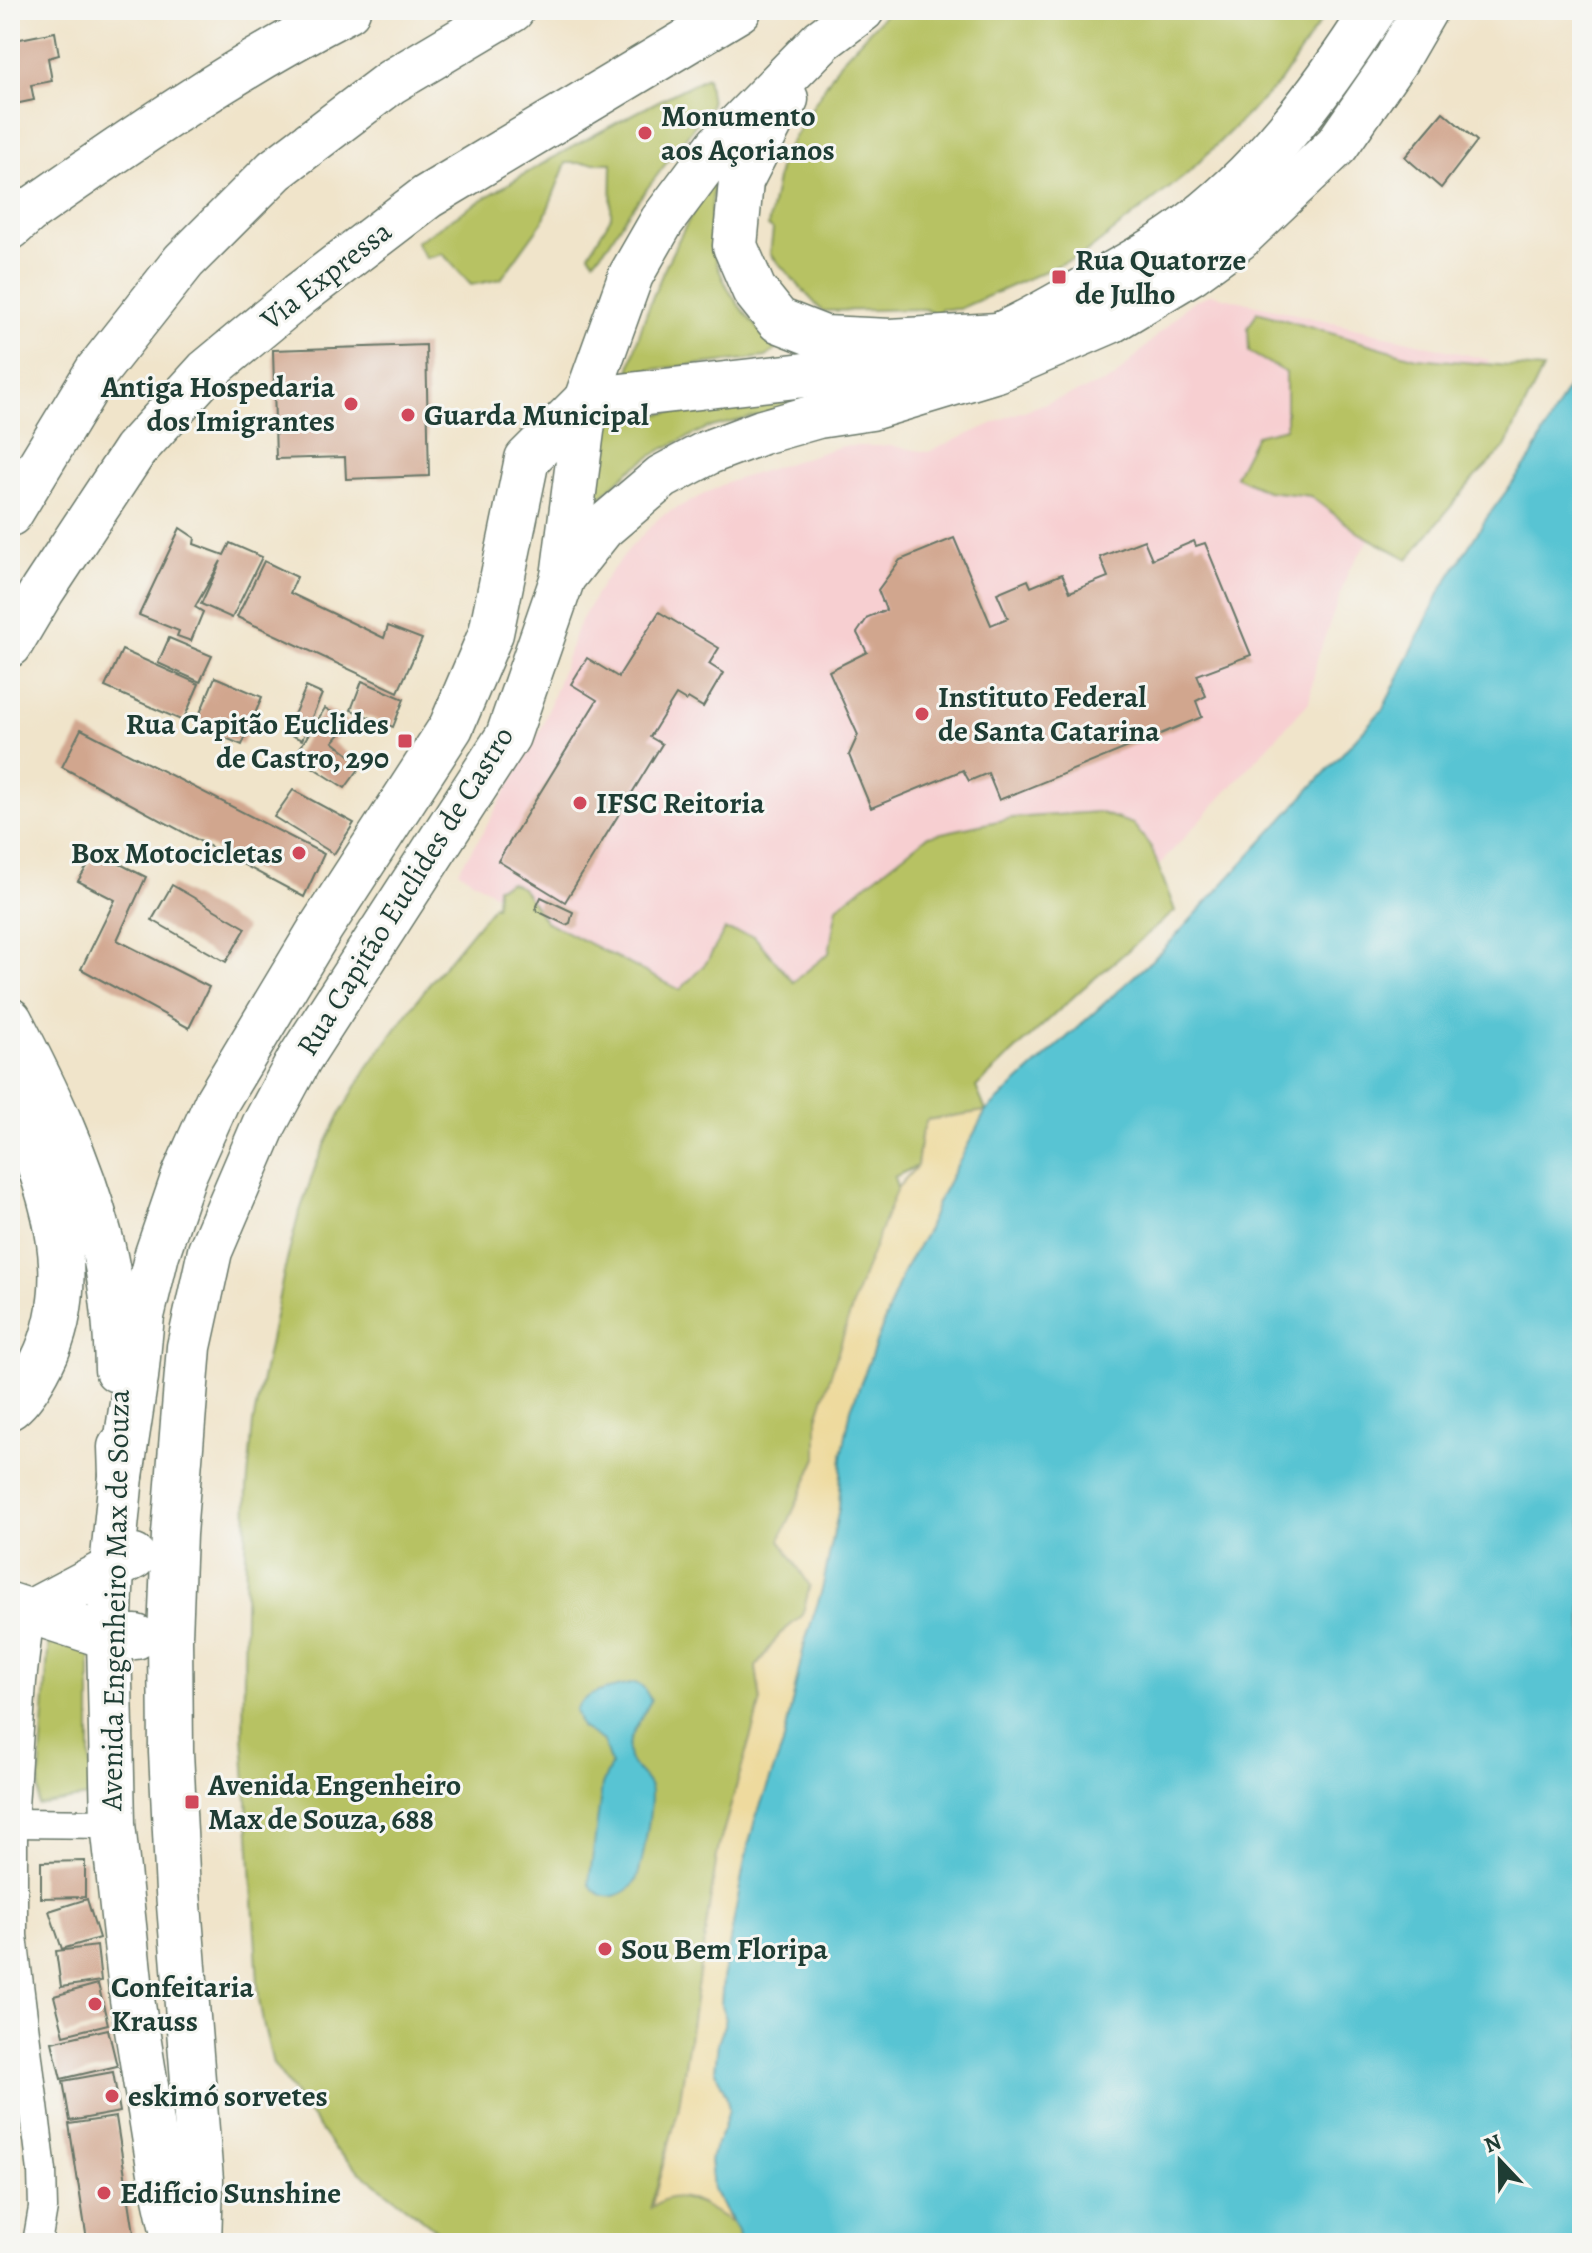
<svg xmlns="http://www.w3.org/2000/svg" width="1592" height="2253" font-family="Alegreya,serif">
	<style>
		.built { fill: #f7cfd1 }
		.green { fill: #b7c264; stroke: #6b804c; stroke-width: 2 }
		.sand { fill: #eeda9e; stroke: #868c69; stroke-width: 2 }
		.water { fill: #59c4d3; stroke: #3c8084; stroke-width: 2 }
		.building { fill: #d1a68e }
		.lines { fill: none; stroke-linecap: round; stroke-linejoin: round }
		.minor-casing { stroke: #687768; stroke-width: 31 }
		.primary-casing { stroke: #687768; stroke-width: 47 }
		.motorway-casing { stroke: #687768; stroke-width: 47 }
		.minor { stroke: #fff; stroke-width: 28 }
		.primary { stroke: #fff; stroke-width: 44 }
		.motorway { stroke: #fff; stroke-width: 44 }
		.poi-dot { fill: #d1495b; stroke: #f6f6f2; stroke-width: 3 }
		.labels { text-anchor: middle; stroke-width: 6; stroke-linejoin: round; paint-order: stroke }
		.poi-label { font-size: 30px; font-weight: bold; fill: #1f3d34; stroke: #f6f6f2; text-anchor: start }
		.street-label { font-size: 30px; fill: #1f3d34; stroke: #f6f6f2 }
	</style>
	<rect width="100%" height="100%" fill="#f6f6f2"/>
	<filter id="ink" filterUnits="userSpaceOnUse"><feTurbulence type="fractalNoise" baseFrequency=".0125" numOctaves="2"/><feDisplacementMap in="SourceGraphic" scale="16" xChannelSelector="R" yChannelSelector="G"/><feConvolveMatrix kernelMatrix="1 2 1 2 8 2 1 2 1" color-interpolation-filters="sRGB"/></filter>
	<filter id="wash" filterUnits="userSpaceOnUse"><feTurbulence type="fractalNoise" baseFrequency=".006" numOctaves="4" result="noise"/><feDisplacementMap in="SourceGraphic" scale="32" xChannelSelector="R" yChannelSelector="G"/><feGaussianBlur stdDeviation="1.8" result="paint"/><feColorMatrix in="noise" values="0 0 0 0 0 0 0 0 0 0 0 0 0 0 0 0 0 1.4 0 .05"/><feComposite in="paint" operator="in"/></filter>
	<g filter="url(#wash)">
		<rect width="100%" height="100%" fill="#f0e4ca"/>
		<polygon class="built" points="1211,294 1489,360 1349,570 1317,659 1309,702 1104,925 885,1137 458,871 482,834 542,727 577,628 603,582 628,550 661,516 728,482 842,446 892,446 928,452 1012,415 1112,380 1190,303"/>
		<g class="green">
			<polygon points="889,10 1328,10 1280,82 1186,175 1084,254 959,309 941,309 938,316 925,309 822,311 770,254 773,230 768,226 781,158 840,62"/>
			<path d="M707,77L711,104L624,219L608,245L594,260L589,254L611,217L612,163H566L543,221L501,279L471,285L443,254L426,258L416,242C509,180 606,126 707,77Z"/>
			<path d="M711,180L714,183C713,201 708,222 711,239C717,281 743,316 774,343L777,349L766,357L629,372C645,302 676,241 711,180Z"/>
			<polygon points="1257,312 1417,358 1543,369 1504,449 1474,478 1408,559 1359,533 1310,496 1267,491 1235,476 1256,435 1286,428 1286,373 1249,352 1248,328"/>
			<polygon points="885,381 834,398 707,428 659,451 629,471 586,510 605,422"/>
			<path d="M1098,812L1133,824L1151,847L1175,911L1082,989L976,1087L986,1111L927,1120L921,1136L917,1166L894,1177L897,1188L817,1418V1458L801,1495L810,1586L802,1616L780,1634L756,1667L761,1701L718,1850L678,2112L651,2206L669,2196C686,2197 730,2214 738,2230C738,2232 740,2241 740,2243H453L353,2166L334,2148L273,2064L264,2027L259,2000L243,1735L247,1489L253,1423L284,1272L298,1217L317,1162L340,1114L367,1068L432,980L494,905L496,906L497,887L510,882L522,888L545,921L680,990L706,963L725,930L754,936L793,982L829,953L837,907L928,836L1012,818Z"/>
			<polygon points="49,1635 90,1651 90,1794 87,1797 38,1805"/>
		</g>
		<path class="sand" d="M986,1111L937,1203L928,1229L904,1270L851,1409L842,1456L839,1508L822,1590L805,1642L783,1745L755,1820L745,1860L723,1979L721,2005L726,2019L718,2043L715,2070L726,2095L729,2109L723,2130L710,2159L713,2189L731,2222C705,2207 678,2183 651,2208L678,2112L718,1850L761,1701L756,1667L780,1634L802,1616L810,1586L780,1540L817,1458V1418L858,1289L897,1188L917,1166L921,1136L927,1120Z"/>
		<g class="water">
			<polygon points="1582,353 1582,2243 740,2243 738,2231 713,2189 710,2159 723,2130 729,2109 726,2095 715,2070 718,2043 726,2019 721,2005 723,1979 745,1860 755,1820 783,1745 805,1642 822,1590 839,1508 842,1456 851,1409 904,1270 928,1229 937,1203 986,1111 1164,949 1383,709 1440,592 1488,516 1531,458 1580,364"/>
			<path d="M635,1683L643,1687L651,1700C644,1715 629,1734 628,1751C628,1768 644,1773 650,1787C654,1798 642,1873 634,1884C631,1888 625,1892 620,1894C607,1900 595,1894 589,1883L602,1785L611,1765L603,1741L581,1727L575,1710C586,1690 614,1688 635,1683Z"/>
		</g>
		<g id="blocks">
			<g class="building">
				<polygon points="55,32 59,55 48,58 52,81 31,85 34,100 10,105 10,41"/>
				<polygon points="1443,112 1477,141 1441,188 1405,157"/>
				<polygon points="426,345 429,476 346,479 345,457 276,459 273,350"/>
				<polygon points="180,528 195,538 194,544 224,555 230,543 262,557 232,618 201,604 221,561 195,607 203,612 191,641 177,636 179,631 139,615"/>
				<polygon points="954,538 991,625 1008,618 997,593 1028,580 1031,587 1062,574 1070,592 1108,577 1100,557 1144,540 1152,559 1194,541 1196,546 1205,543 1251,655 1197,675 1206,696 1196,701 1202,717 999,800 988,773 969,781 963,770 871,808 849,755 858,735 829,671 867,652 857,633 868,617 886,610 878,590 900,560"/>
				<polygon points="264,561 297,577 290,593 384,638 388,626 422,639 398,692 237,617"/>
				<polygon points="659,612 719,648 709,664 723,673 703,707 688,698 686,701 676,695 650,737 662,744 565,902 498,861 597,700 571,684 587,658 618,677"/>
				<polygon points="169,638 212,656 200,682 158,663"/>
				<polygon points="122,650 199,684 183,721 105,687"/>
				<polygon points="215,677 262,697 242,745 195,725"/>
				<polygon points="362,681 404,699 393,727 351,710"/>
				<polygon points="306,687 322,694 302,740 286,733"/>
				<polygon points="325,708 350,723 333,742 362,765 345,788 295,756"/>
				<polygon points="81,729 324,854 304,897 62,767"/>
				<polygon points="293,790 354,823 334,854 274,817"/>
				<polygon points="96,852 146,877 117,940 209,987 189,1028 81,969 115,900 78,881"/>
				<polygon points="172,885 246,928 226,962 152,920"/>
				<polygon points="541,897 573,912 570,923 566,925 537,911 536,908"/>
				<polygon points="85,1861 85,1897 41,1898 41,1862"/>
				<polygon points="87,1899 99,1938 62,1949 49,1911"/>
				<polygon points="97,1946 101,1981 61,1987 56,1951"/>
				<polygon points="98,1984 108,2024 64,2035 54,1996"/>
				<polygon points="108,2029 117,2066 61,2079 52,2042"/>
				<polygon points="113,2072 120,2112 70,2121 63,2081"/>
				<polygon points="116,2117 134,2233 87,2240 69,2124"/>
			</g>
		</g>
	</g>
	<g filter="url(#ink)">
		<use href="#blocks" fill-opacity="0" stroke="#687768" stroke-width="2"/>
		<g class="lines">
			<g class="minor-casing">
				<g id="minor">
					<polyline points="30,1612 22,1681 13,1823 13,1936 42,2171 43,2208 37,2243"/>
					<polyline points="13,1823 113,1824"/>
				</g>
			</g>
			<g class="primary-casing">
				<g id="primary">
					<path d="M10,1020C46,1089 80,1160 100,1236C112,1279 116,1326 117,1370"/>
					<polyline points="120,1447 121,1476 112,1568 109,1637 113,1824 132,1999 161,2179 175,2243"/>
					<path d="M121,1476L136,1377L142,1316L157,1254L184,1175L217,1101L322,926L451,727L491,633L527,459L586,400L901,364C916,361 933,359 948,354C997,340 1042,314 1085,289C1117,271 1150,254 1179,233C1260,175 1321,93 1374,10"/>
					<polyline points="10,1605 109,1637 136,1637"/>
					<polyline points="30,1612 134,1557"/>
					<polyline points="199,2243 201,2180 178,1892 171,1752 170,1636 174,1534 189,1347 210,1251 264,1125 300,1058 508,736 563,577 602,528 662,477 709,452 762,432 818,416 871,408 997,370 1111,321 1191,273 1238,239 1337,145 1396,60 1425,10"/>
				</g>
			</g>
			<g class="motorway-casing">
				<g id="motorway">
					<polyline points="786,99 778,109 741,181 735,246 754,290 778,320 824,338 890,341 998,335"/>
					<path d="M10,228L28,212C132,139 235,68 348,10"/>
					<polyline points="10,514 97,371 184,261 275,170 391,82 512,10"/>
					<polyline points="563,577 586,400 631,275 662,221 718,146 822,40 862,10"/>
					<polyline points="10,645 42,591 135,450 207,371 299,295 427,197 739,10"/>
					<path d="M10,1090C45,1176 87,1272 42,1362C34,1378 24,1396 10,1407"/>
				</g>
			</g>
			<use href="#minor" class="minor"/>
			<use href="#primary" class="primary"/>
			<use href="#motorway" class="motorway"/>
		</g>
	</g>
	<g class="poi-dot">
		<circle cx="645" cy="133" r="8"/>
		<rect x="1051" y="269" width="16" height="16" rx="4"/>
		<circle cx="351" cy="404" r="8"/>
		<circle cx="408" cy="415" r="8"/>
		<circle cx="922" cy="714" r="8"/>
		<rect x="397" y="733" width="16" height="16" rx="4"/>
		<circle cx="580" cy="803" r="8"/>
		<circle cx="299" cy="853" r="8"/>
		<rect x="184" y="1794" width="16" height="16" rx="4"/>
		<circle cx="605" cy="1949" r="8"/>
		<circle cx="95" cy="2004" r="8"/>
		<circle cx="112" cy="2096" r="8"/>
		<circle cx="104" cy="2193" r="8"/>
	</g>
	<g class="labels">
		<g class="poi-label">
			<text x="661" y="126">Monumento<tspan x="661" dy="34">aos Açorianos</tspan></text>
			<text x="1075" y="270">Rua Quatorze<tspan x="1075" dy="34">de Julho</tspan></text>
			<text x="335" y="397" text-anchor="end">Antiga Hospedaria<tspan x="335" dy="34">dos Imigrantes</tspan></text>
			<text x="424" y="425">Guarda Municipal</text>
			<text x="938" y="707">Instituto Federal<tspan x="938" dy="34">de Santa Catarina</tspan></text>
			<text x="389" y="734" text-anchor="end">Rua Capitão Euclides<tspan x="389" dy="34">de Castro, 290</tspan></text>
			<text x="596" y="813">IFSC Reitoria</text>
			<text x="283" y="863" text-anchor="end">Box Motocicletas</text>
			<text x="208" y="1795">Avenida Engenheiro<tspan x="208" dy="34">Max de Souza, 688</tspan></text>
			<text x="621" y="1959">Sou Bem Floripa</text>
			<text x="111" y="1997">Confeitaria<tspan x="111" dy="34">Krauss</tspan></text>
			<text x="128" y="2106">eskimó sorvetes</text>
			<text x="120" y="2203">Edifício Sunshine</text>
		</g>
		<g class="street-label">
			<text transform="translate(326 275) rotate(-38)" y="10">Via Expressa</text>
			<text transform="translate(405 891) rotate(-58)" y="10">Rua Capitão Euclides de Castro</text>
			<text transform="translate(115 1600) rotate(-89)" y="10">Avenida Engenheiro Max de Souza</text>
		</g>
	</g>
	<rect width="1592" height="2253" fill="none" stroke="#f6f6f2" stroke-width="40"/>
	<g transform="translate(1500 2161) rotate(338)" stroke="#f6f6f2" stroke-width="6" paint-order="stroke">
	<path d="M0-6L14 30L0 20L-14 30Z" fill="#1f3d34"/>
	<text y="-12" font-size="22" font-weight="bold" text-anchor="middle" fill="#1f3d34">N</text>
	</g>
</svg>
